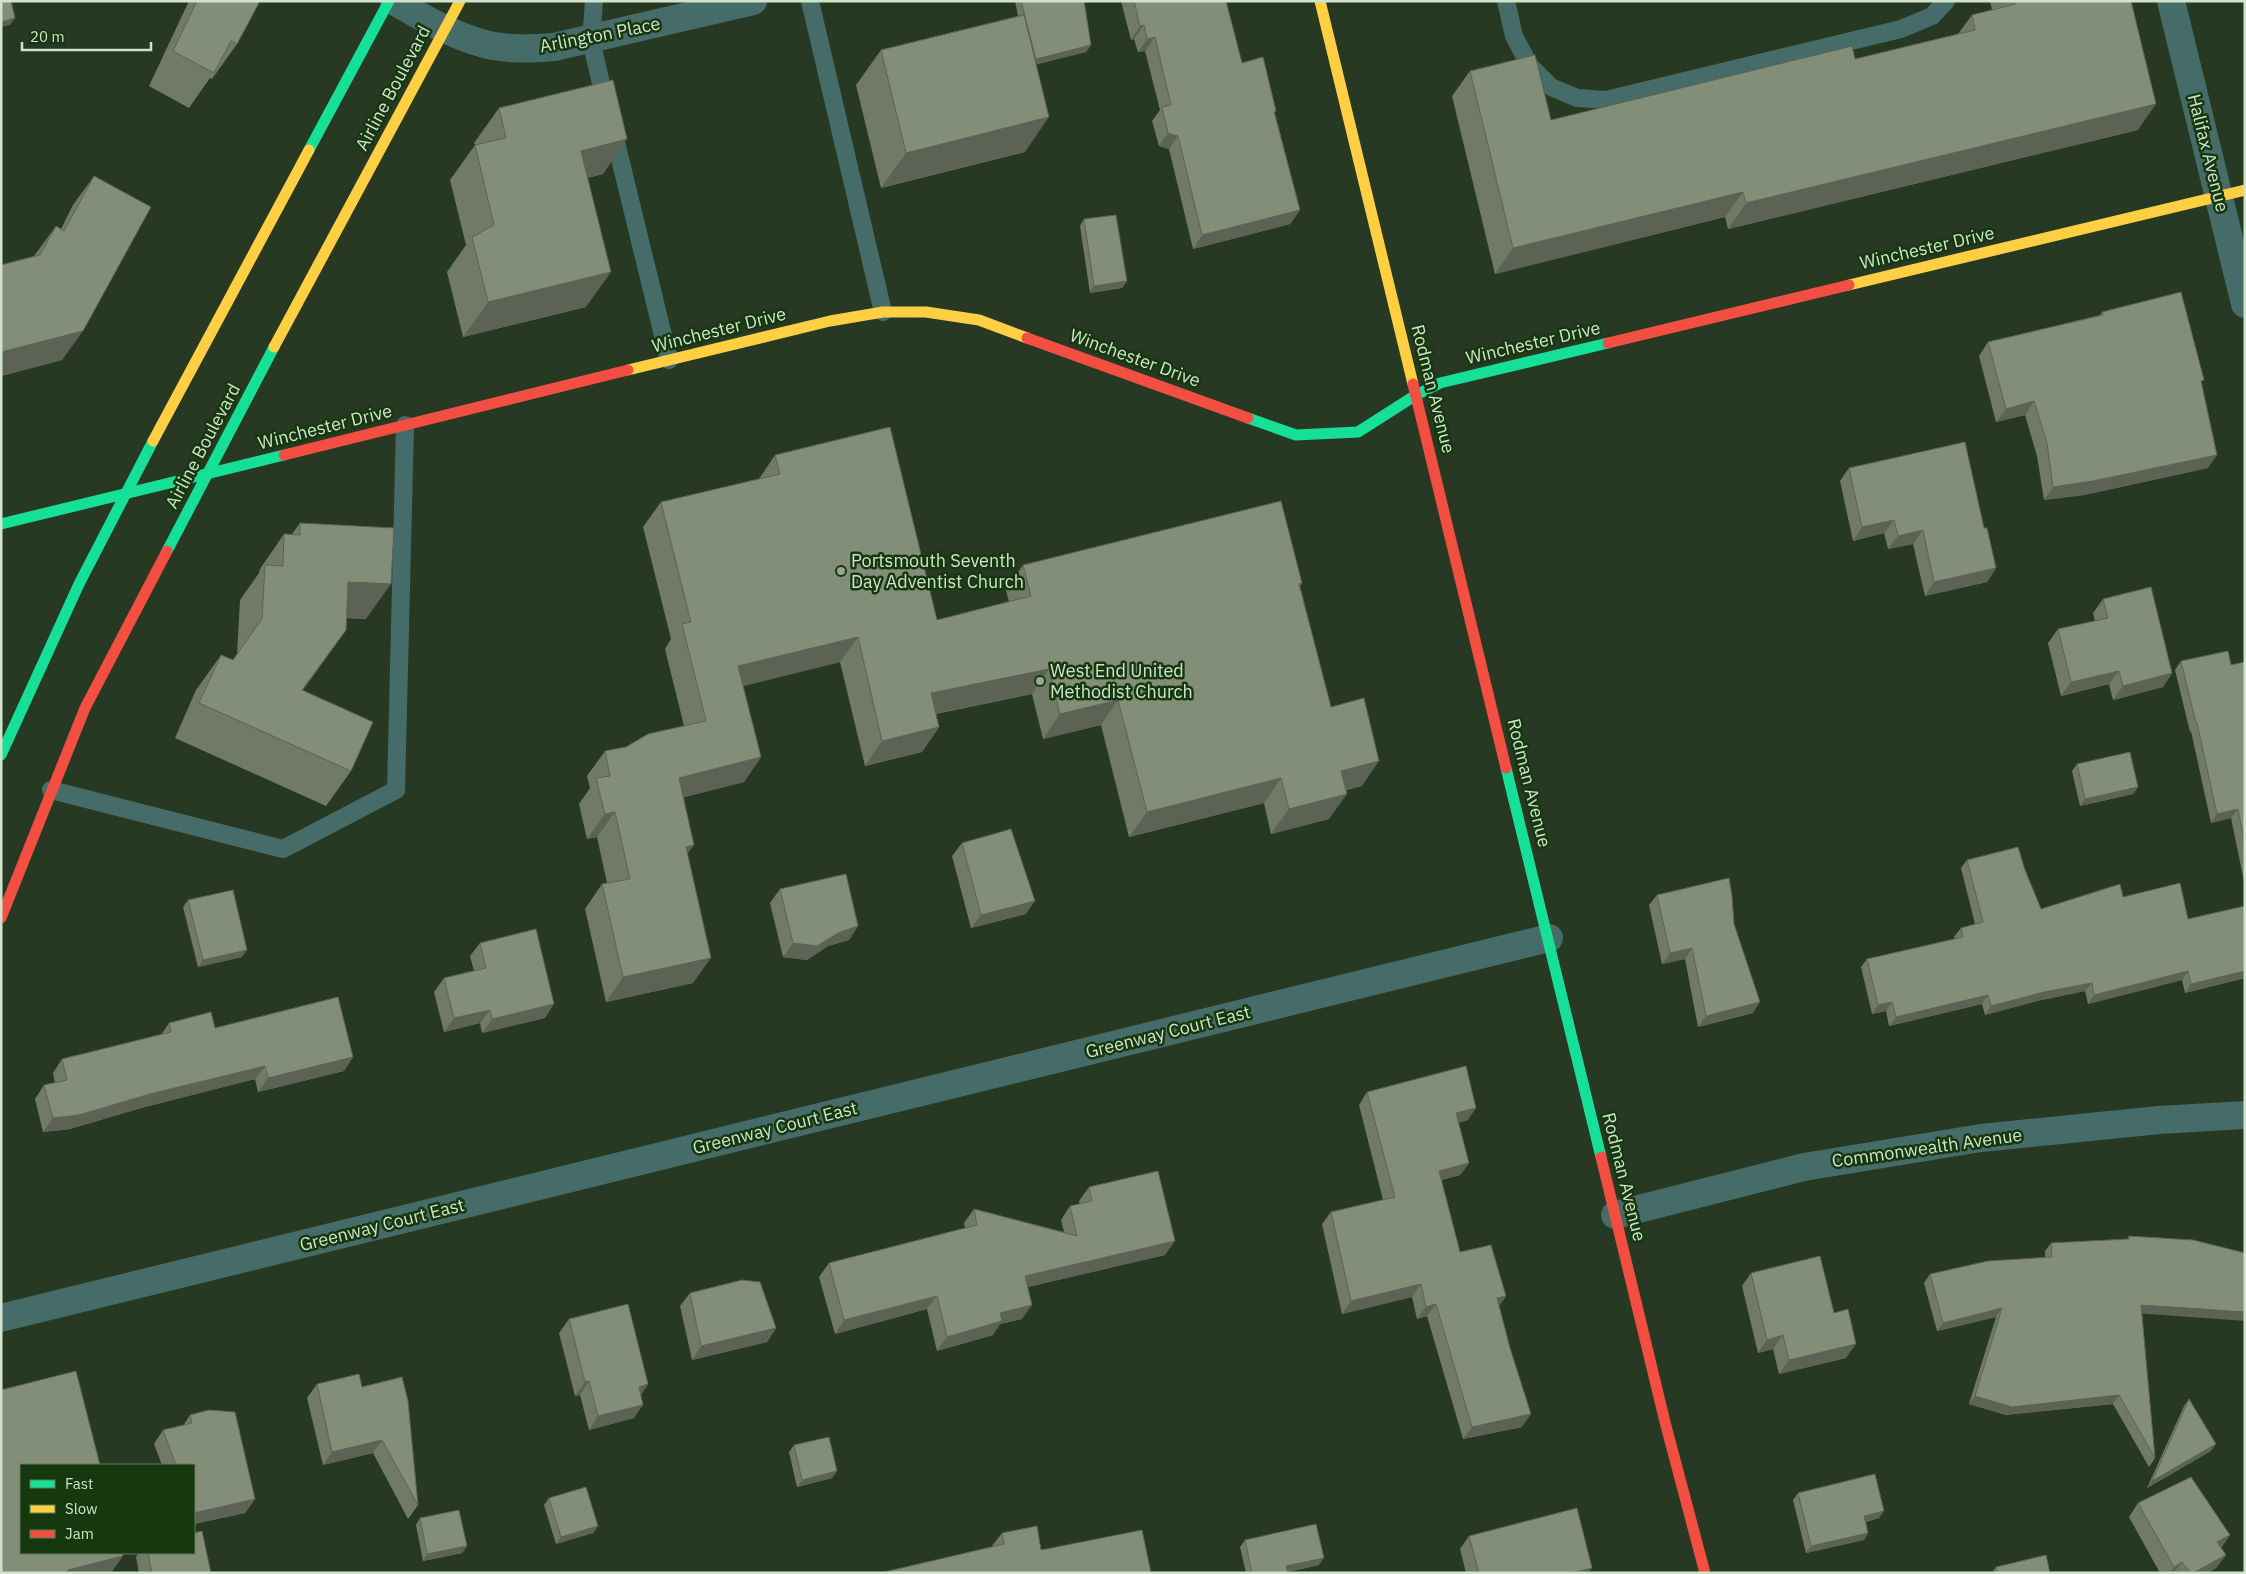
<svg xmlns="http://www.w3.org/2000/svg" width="2246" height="1574" font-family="'IBM Plex Sans',sans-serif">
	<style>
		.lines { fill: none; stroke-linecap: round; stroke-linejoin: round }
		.lane { stroke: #456c68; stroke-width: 18 }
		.street { stroke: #456c68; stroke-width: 28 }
		.fast { stroke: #16e098; stroke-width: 11 }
		.slow { stroke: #ffcf43; stroke-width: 11 }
		.jam { stroke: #f24e42; stroke-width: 11 }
		.wall { fill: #717a67 }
		.shaded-wall { fill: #5c6354 }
		.building { fill: #838e78; stroke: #5c6354 }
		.poi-dot { fill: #95a890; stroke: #16380f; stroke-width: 2 }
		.labels { text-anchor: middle; stroke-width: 5; stroke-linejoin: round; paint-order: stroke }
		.street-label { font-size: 18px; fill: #d0e3cb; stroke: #16380f }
		.poi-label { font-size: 18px; fill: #d0e3cb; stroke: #16380f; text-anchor: start }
	</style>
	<rect width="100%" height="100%" fill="#273922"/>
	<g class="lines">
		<g class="lane">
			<polyline points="594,1 591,40 606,105"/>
			<polyline points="810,1 883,312"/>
			<polyline points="1506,1 1514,36 1530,66 1551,87 1577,98 1606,100 1901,29 1932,16 1946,1"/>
			<polyline points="613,130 669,360"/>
			<polyline points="51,790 283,849 396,790 405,425"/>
		</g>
		<g class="street">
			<path d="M394,1C422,17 449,34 481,43C504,50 530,49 554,47L753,1"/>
			<polyline points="2171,1 2245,304"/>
			<polyline points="1615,1215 1804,1167 1981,1138 2159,1120 2245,1115"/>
			<polyline points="1,1318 1549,938"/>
		</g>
		<g class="fast">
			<polyline points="309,150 389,1"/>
			<polyline points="1248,418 1296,435 1358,432 1416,395 1440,383 1608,343"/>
			<polyline points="1,524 284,455"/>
			<polyline points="167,551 274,347"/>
			<polyline points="1,755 79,584 153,441"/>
			<polyline points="1506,768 1601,1157"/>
		</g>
		<g class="slow">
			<polyline points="1320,1 1413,384"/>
			<polyline points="1849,285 2245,190"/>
			<polyline points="274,347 460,1"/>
			<polyline points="628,370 830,321 883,312 926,312 979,320 1027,338"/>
			<polyline points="153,441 309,150"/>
		</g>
		<g class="jam">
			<polyline points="1027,338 1248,418"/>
			<polyline points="1608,343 1849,285"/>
			<polyline points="1413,384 1506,768"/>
			<polyline points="284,455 628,370"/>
			<polyline points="1,918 85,708 167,551"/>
			<polyline points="1601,1157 1665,1422 1705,1573"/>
		</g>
	</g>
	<g class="wall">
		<polygon points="189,1 260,1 237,44 212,79 210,78 189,108 149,86"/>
		<polygon points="1015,1 1084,1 1091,45 1086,52 1036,64 1025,152 881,188 856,85 881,50 1018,16"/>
		<polygon points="1121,1 1226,1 1242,63 1275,113 1300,210 1290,224 1193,249 1169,149 1159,146 1152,121 1160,110 1145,51 1138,52 1134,39 1131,40"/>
		<polygon points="1990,1 2131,1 2138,130 1728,229 1725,217 1495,274 1452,96 1470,71 1551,120 1855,59 1958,34 1972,15 1992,10"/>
		<polygon points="499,108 603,174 587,178 586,307 463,337 447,272 466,245 450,180 475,145 474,143"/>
		<polygon points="94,176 62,360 1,376 1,265 34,256 56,226 61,229 73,205"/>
		<polygon points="1084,219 1127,281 1122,288 1090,293 1080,226"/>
		<polygon points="2102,312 2202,383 2208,468 2084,495 2044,500 2037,456 2025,415 1996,422 1979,356 1988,342 2100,315"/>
		<polygon points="775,455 937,620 1009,602 1006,590 1023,565 1302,583 1300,586 1331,707 1362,786 1346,790 1329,819 1271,834 1264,803 1129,837 1101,725 1043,739 1032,694 936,714 939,727 922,752 865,766 840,662 743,686 761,757 744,782 684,797 688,853 693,983 606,1002 585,909 602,884 607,883 597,837 587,839 579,804 590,788 587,776 605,751 626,747 684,726 665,649 671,639 643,527 661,502 759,479"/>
		<polygon points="1849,468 1984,528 1996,568 1987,582 1925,596 1913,544 1888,549 1884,533 1853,541 1840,481"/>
		<polygon points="300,523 366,619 346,618 346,630 303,690 351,771 326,806 175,738 196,690 221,655 233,660 237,654 240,600 259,573 260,569 284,534 292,534"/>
		<polygon points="2103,599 2172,673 2163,687 2113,700 2109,684 2061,696 2048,643 2058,629 2095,621 2093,613"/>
		<polygon points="2181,661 2231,665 2245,662 2245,886 2231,818 2211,823 2191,731 2190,732 2175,670"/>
		<polygon points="2077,764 2138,787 2133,794 2080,806 2072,771"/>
		<polygon points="962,843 1026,914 971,928 952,856"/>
		<polygon points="1967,860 2025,870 2041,909 2123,897 2188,919 2245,906 2245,978 2185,993 2182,980 2088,1004 2085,991 2037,1001 1985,1015 1982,1004 1889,1026 1886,1011 1872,1014 1861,967 1867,959 1955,939 1954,937 1961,928 1975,924 1961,868"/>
		<polygon points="780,889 858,926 849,940 828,946 807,960 783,957 770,903"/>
		<polygon points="1657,895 1734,924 1753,1013 1698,1027 1685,959 1662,964 1649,905"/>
		<polygon points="188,900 242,957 198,967 183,907"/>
		<polygon points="480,943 545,1018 482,1033 480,1023 444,1032 434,992 444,978 474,971 470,956"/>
		<polygon points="169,1023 215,1028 353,1057 344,1071 258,1092 255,1079 141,1108 70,1129 43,1132 35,1099 44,1085 55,1083 53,1073 62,1059 161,1035"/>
		<polygon points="1367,1092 1468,1120 1458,1123 1469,1163 1460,1175 1441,1180 1460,1252 1506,1296 1499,1306 1522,1427 1463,1439 1427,1316 1417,1319 1412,1297 1342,1314 1322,1224 1331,1212 1383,1200 1359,1105"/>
		<polygon points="1089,1187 1165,1255 1028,1287 1022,1319 1000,1324 993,1335 937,1351 927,1309 835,1334 819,1277 829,1263 965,1228 964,1223 974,1209 1064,1232 1061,1220 1070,1206 1080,1204 1079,1201"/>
		<polygon points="2129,1236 2142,1314 2155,1458 2149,1467 2113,1404 2006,1415 1969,1404 1996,1317 1937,1331 1924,1283 1930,1274 2045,1258 2045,1251 2051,1243 2127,1239"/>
		<polygon points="1751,1273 1834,1313 1846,1358 1779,1374 1773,1349 1758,1353 1742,1286"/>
		<polygon points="690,1293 776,1328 767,1342 692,1360 680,1306"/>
		<polygon points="569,1319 648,1384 641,1395 634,1418 589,1430 580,1395 575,1396 559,1333"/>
		<polygon points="317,1384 362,1387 418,1505 408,1519 373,1453 323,1465 307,1398"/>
		<polygon points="2189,1399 2211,1451 2147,1488 2184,1406"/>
		<polygon points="190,1415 255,1499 245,1513 194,1524 194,1465 162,1465 154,1444 163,1430 183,1426"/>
		<polygon points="794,1445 837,1471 832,1478 797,1487 789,1452"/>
		<polygon points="1798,1493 1879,1518 1866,1522 1868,1533 1864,1540 1806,1553 1793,1500"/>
		<polygon points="549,1498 598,1526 593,1533 556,1544 544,1505"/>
		<polygon points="2138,1503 2230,1535 2221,1548 2226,1555 2216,1568 2208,1573 2160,1573 2129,1517"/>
		<polygon points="420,1518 467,1546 462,1553 423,1561 416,1525"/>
		<polygon points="1002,1533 1041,1550 992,1546"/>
		<polygon points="1469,1536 1588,1573 1466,1573 1460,1549"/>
		<polygon points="1245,1540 1319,1565 1288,1572 1288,1573 1246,1573 1240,1547"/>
		<polygon points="139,1553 194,1553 211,1573 139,1573 136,1557"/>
		<polygon points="1996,1567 2050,1573 1992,1573"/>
	</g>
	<g class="shaded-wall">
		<polygon points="15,18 10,25 1,27 1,22"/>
		<polygon points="1144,25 1134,39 1131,40 1140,26"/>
		<polygon points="1155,37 1145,51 1138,52 1147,39"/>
		<polygon points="1091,45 1086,52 1031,66 1036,59"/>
		<polygon points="2156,104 2138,130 1728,229 1746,203"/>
		<polygon points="1049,117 1025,152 881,188 906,153"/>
		<polygon points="1168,133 1178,136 1169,149 1159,146"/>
		<polygon points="627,139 603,174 556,186 581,151"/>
		<polygon points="1743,192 1725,217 1495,274 1513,248"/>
		<polygon points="1300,210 1290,224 1193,249 1202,235"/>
		<polygon points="611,272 586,307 463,337 488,302"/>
		<polygon points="1127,281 1122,288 1090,293 1094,286"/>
		<polygon points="83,331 62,360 1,376 1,352"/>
		<polygon points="2034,401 2025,415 1996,422 2006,409"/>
		<polygon points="2217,455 2208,468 2084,495 2044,500 2053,487"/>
		<polygon points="1894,520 1884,533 1853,541 1862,527"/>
		<polygon points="1923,530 1913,544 1888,549 1898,536"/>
		<polygon points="1996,568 1987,582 1925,596 1934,582"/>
		<polygon points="348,582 391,584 366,619 323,617"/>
		<polygon points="346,630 321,665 277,725 302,690"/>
		<polygon points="858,637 840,662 720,692 738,666"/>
		<polygon points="1049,669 1032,694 913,718 931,693"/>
		<polygon points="2119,671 2109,684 2061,696 2071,682"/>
		<polygon points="2172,673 2163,687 2113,700 2123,686"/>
		<polygon points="1118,700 1101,725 1043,739 1060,714"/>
		<polygon points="939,727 922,752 865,766 882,741"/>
		<polygon points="761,757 744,782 662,803 679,778"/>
		<polygon points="1379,761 1362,786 1324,796 1341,771"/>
		<polygon points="1281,778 1264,803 1129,837 1147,812"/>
		<polygon points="2138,787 2133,794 2080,806 2085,799"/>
		<polygon points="1347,794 1329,819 1271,834 1289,809"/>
		<polygon points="2238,809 2231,818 2211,823 2217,814"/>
		<polygon points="615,812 597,837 587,839 605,814"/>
		<polygon points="694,845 676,870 686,847"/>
		<polygon points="1035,901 1026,914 971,928 981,915"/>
		<polygon points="858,926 849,940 828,946 807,960 783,957 793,943"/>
		<polygon points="1692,948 1685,959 1662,964 1670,953"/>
		<polygon points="247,950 242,957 198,967 203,960"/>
		<polygon points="711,958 693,983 606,1002 623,977"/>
		<polygon points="2188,971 2182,980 2088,1004 2094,995"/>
		<polygon points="2245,971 2245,978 2185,993 2191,984"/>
		<polygon points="2092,983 2085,991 2037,1001 1985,1015 1991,1006 2044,992"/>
		<polygon points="1988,995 1982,1004 1889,1026 1896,1017"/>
		<polygon points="1760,1002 1753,1013 1698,1027 1706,1016"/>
		<polygon points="1892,1002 1886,1011 1872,1014 1878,1005"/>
		<polygon points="554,1004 545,1018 482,1033 492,1019"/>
		<polygon points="490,1010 480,1023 444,1032 454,1018"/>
		<polygon points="353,1057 344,1071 258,1092 268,1078"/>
		<polygon points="265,1066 255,1079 141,1108 70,1129 43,1132 53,1118"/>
		<polygon points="1476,1108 1468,1120 1447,1126 1456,1113"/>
		<polygon points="1469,1163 1460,1175 1430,1183 1439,1171"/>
		<polygon points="1175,1241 1165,1255 1015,1290 1025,1276"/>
		<polygon points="1421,1284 1412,1297 1342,1314 1351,1301"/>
		<polygon points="937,1296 927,1309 835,1334 844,1320"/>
		<polygon points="1506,1296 1497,1309 1497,1298"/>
		<polygon points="1436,1304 1427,1316 1417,1319 1426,1307"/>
		<polygon points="1032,1305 1022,1319 1000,1324 993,1335 937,1351 947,1337 1000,1313"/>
		<polygon points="2141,1305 2245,1312 2245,1321 2135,1313"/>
		<polygon points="2002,1308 1996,1317 1937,1331 1943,1323"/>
		<polygon points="776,1328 767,1342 692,1360 701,1346"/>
		<polygon points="1783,1335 1773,1349 1758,1353 1767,1340"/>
		<polygon points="1856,1344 1846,1358 1779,1374 1789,1360"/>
		<polygon points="589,1381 580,1395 575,1396 585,1382"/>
		<polygon points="648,1384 639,1398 639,1387"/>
		<polygon points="2119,1395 2113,1404 2006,1415 1969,1404 1975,1396"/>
		<polygon points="643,1405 634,1418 589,1430 598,1416"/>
		<polygon points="1531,1414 1522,1427 1463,1439 1472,1427"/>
		<polygon points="382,1440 373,1453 323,1465 332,1452"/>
		<polygon points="2216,1444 2211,1451 2147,1488 2152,1481"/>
		<polygon points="837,1471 832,1478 797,1487 802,1480"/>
		<polygon points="255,1499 245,1513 194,1524 194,1513"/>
		<polygon points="1884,1511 1879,1518 1859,1523 1864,1516"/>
		<polygon points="598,1526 593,1533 556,1544 561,1537"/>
		<polygon points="1868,1533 1864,1540 1806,1553 1811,1546"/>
		<polygon points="2230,1535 2220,1548 2217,1542"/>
		<polygon points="467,1546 462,1553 423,1561 427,1554"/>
		<polygon points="2226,1555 2216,1568 2208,1573 2193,1573"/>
		<polygon points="123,1556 111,1573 65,1573 68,1570"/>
		<polygon points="1324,1558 1319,1565 1284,1573 1286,1566"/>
		<polygon points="2182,1562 2174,1573 2170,1573 2174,1567"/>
		<polygon points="1592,1568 1588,1573 1571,1573"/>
	</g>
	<g class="building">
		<polygon points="1,1 11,1 15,18 1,22"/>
		<polygon points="197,1 260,1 237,44 231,41 214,73 173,51"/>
		<polygon points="1021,1 1084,1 1091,45 1036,59"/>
		<polygon points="1134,1 1226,1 1242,63 1263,57 1276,111 1274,112 1300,210 1202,235 1178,136 1168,133 1162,107 1171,105 1155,37 1147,39 1144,25 1140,26"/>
		<polygon points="2014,1 2131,1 2156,104 1746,203 1743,192 1513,248 1470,71 1535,55 1551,120 1852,46 1855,59 1975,30 1972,15 2015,4"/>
		<polygon points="1024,15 1049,117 906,153 881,50"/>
		<polygon points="613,80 627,139 581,151 611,272 488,302 472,237 494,225 475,145 506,138 499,108"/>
		<polygon points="94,176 151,207 83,331 1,352 1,265 40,255 56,226 64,231"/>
		<polygon points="1116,215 1127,281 1094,286 1084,219"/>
		<polygon points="2181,292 2204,380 2201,381 2217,455 2093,481 2053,487 2047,443 2034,401 2006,409 1988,342 2103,315 2102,312"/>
		<polygon points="890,427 937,620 1031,596 1023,565 1281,501 1302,583 1299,584 1331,707 1364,698 1379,761 1341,771 1347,794 1289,809 1281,778 1147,812 1118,700 1060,714 1049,669 931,693 939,727 882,741 858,637 738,666 761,757 679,778 694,845 686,847 711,958 623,977 602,884 630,879 615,812 605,814 596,778 610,776 605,751 626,747 648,734 706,721 682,624 691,622 661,502 780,474 775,455"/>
		<polygon points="1965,442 1984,528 1987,528 1996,568 1934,582 1923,530 1898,536 1894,520 1862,527 1849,468"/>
		<polygon points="300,523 394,528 391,584 348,582 346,630 302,690 373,722 351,771 199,703 221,655 233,660 262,619 265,565 283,566 284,534 300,535"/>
		<polygon points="2151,587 2172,673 2123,686 2119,671 2071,682 2058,629 2108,618 2103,599"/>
		<polygon points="2228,651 2231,665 2245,662 2245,846 2238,809 2217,814 2197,723 2196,723 2181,661"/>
		<polygon points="2130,752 2138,787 2085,799 2077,764"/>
		<polygon points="1011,829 1035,901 981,915 962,843"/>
		<polygon points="2018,847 2025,870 2041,909 2120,884 2123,897 2180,883 2188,919 2245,906 2245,971 2191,984 2188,971 2094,995 2092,983 2044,992 1991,1006 1988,995 1896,1017 1892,1002 1878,1005 1867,959 1963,937 1961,928 1983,922 1967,860"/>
		<polygon points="846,874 858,926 838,933 817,946 793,943 780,889"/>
		<polygon points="1729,878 1732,896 1734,924 1760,1002 1706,1016 1692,948 1670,953 1657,895"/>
		<polygon points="233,890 247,950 203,960 188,900"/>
		<polygon points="536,929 554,1004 492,1019 490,1010 454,1018 444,978 486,968 480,943"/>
		<polygon points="338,997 353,1057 268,1078 265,1066 150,1094 79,1115 53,1118 44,1085 67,1080 62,1059 171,1032 169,1023 211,1012 215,1028"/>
		<polygon points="1466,1066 1476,1108 1456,1113 1469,1163 1439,1171 1460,1252 1491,1245 1506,1296 1497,1298 1510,1348 1531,1414 1472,1427 1436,1304 1426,1307 1421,1284 1351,1301 1331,1212 1395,1197 1367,1092"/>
		<polygon points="1158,1171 1175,1241 1025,1276 1032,1305 1000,1313 1002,1321 947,1337 937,1296 844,1320 829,1263 977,1225 974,1209 1077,1236 1070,1206 1092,1201 1089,1187"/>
		<polygon points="2129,1236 2193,1240 2245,1253 2245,1312 2141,1305 2155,1458 2119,1395 2012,1407 1975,1396 2002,1308 1943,1323 1930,1274 1988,1261 2052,1257 2051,1243 2129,1239"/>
		<polygon points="1820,1256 1834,1313 1848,1309 1856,1344 1789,1360 1783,1335 1767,1340 1751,1273"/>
		<polygon points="742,1280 760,1282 776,1328 701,1346 690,1293"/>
		<polygon points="628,1304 648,1384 639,1387 643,1405 598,1416 589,1381 585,1382 569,1319"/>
		<polygon points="76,1371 100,1465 21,1465 21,1553 122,1553 123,1556 68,1570 67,1573 1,1573 1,1390"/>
		<polygon points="359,1374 362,1387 402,1377 408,1401 418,1505 382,1440 332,1452 317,1384"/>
		<polygon points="2189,1399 2216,1444 2152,1481"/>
		<polygon points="209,1410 235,1412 255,1499 194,1513 194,1465 176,1465 163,1430 192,1423 190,1415"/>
		<polygon points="829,1437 837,1471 802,1480 794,1445"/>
		<polygon points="1875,1474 1884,1511 1864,1516 1868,1533 1811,1546 1798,1493"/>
		<polygon points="2191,1477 2230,1535 2217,1542 2226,1555 2193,1573 2191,1573 2182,1562 2174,1567 2138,1503"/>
		<polygon points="586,1487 598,1526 561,1537 549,1498"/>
		<polygon points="1577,1508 1592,1568 1571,1573 1479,1573 1469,1536"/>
		<polygon points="459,1510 467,1546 427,1554 420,1518"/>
		<polygon points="1316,1524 1324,1558 1286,1566 1288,1573 1252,1573 1245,1540"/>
		<polygon points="1037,1526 1041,1550 1142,1530 1151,1573 880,1573 1004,1544 1002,1533"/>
		<polygon points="202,1531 211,1573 152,1573 148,1553 194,1553 194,1533"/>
		<polygon points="2046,1555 2050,1573 1998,1573 1996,1567"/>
	</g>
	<g class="poi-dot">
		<circle cx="841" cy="571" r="5"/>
		<circle cx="1040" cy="681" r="5"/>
	</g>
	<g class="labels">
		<g class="street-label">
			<text transform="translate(600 35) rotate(-11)" y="6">Arlington Place</text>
			<text transform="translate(393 88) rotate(-62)" y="6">Airline Boulevard</text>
			<text transform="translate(2208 153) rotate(76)" y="6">Halifax Avenue</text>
			<text transform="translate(1927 248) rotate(-13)" y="6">Winchester Drive</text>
			<text transform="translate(719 330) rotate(-14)" y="6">Winchester Drive</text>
			<text transform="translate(1533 343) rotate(-13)" y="6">Winchester Drive</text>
			<text transform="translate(1135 358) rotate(20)" y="6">Winchester Drive</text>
			<text transform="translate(1433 389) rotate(76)" y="6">Rodman Avenue</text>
			<text transform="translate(325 427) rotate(-14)" y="6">Winchester Drive</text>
			<text transform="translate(203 446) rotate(-62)" y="6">Airline Boulevard</text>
			<text transform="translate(1529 783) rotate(76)" y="6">Rodman Avenue</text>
			<text transform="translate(1168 1032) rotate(-14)" y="6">Greenway Court East</text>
			<text transform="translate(775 1128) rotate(-14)" y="6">Greenway Court East</text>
			<text transform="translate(1927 1148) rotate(-8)" y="6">Commonwealth Avenue</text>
			<text transform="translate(1624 1177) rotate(76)" y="6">Rodman Avenue</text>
			<text transform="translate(382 1225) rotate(-14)" y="6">Greenway Court East</text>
		</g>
		<g class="poi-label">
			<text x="851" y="567">Portsmouth Seventh<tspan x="851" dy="21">Day Adventist Church</tspan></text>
			<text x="1050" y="677">West End United<tspan x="1050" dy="21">Methodist Church</tspan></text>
		</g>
	</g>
	<rect width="2246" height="1574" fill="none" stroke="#d0e3cb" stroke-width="5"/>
	<rect x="20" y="1464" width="175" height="90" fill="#16380f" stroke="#607c5a"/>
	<rect x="30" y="1480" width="25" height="8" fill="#16e098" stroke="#607c5a"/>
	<text x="65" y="1489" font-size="15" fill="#d0e3cb">Fast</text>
	<rect x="30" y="1505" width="25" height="8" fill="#ffcf43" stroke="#607c5a"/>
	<text x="65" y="1514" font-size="15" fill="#d0e3cb">Slow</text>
	<rect x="30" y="1530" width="25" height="8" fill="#f24e42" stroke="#607c5a"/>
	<text x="65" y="1539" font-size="15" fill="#d0e3cb">Jam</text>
	<path d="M22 42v8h129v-8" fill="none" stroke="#d0e3cb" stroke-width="2.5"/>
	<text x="30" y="42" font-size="15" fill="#d0e3cb" stroke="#16380f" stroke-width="4" paint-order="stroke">20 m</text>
</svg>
